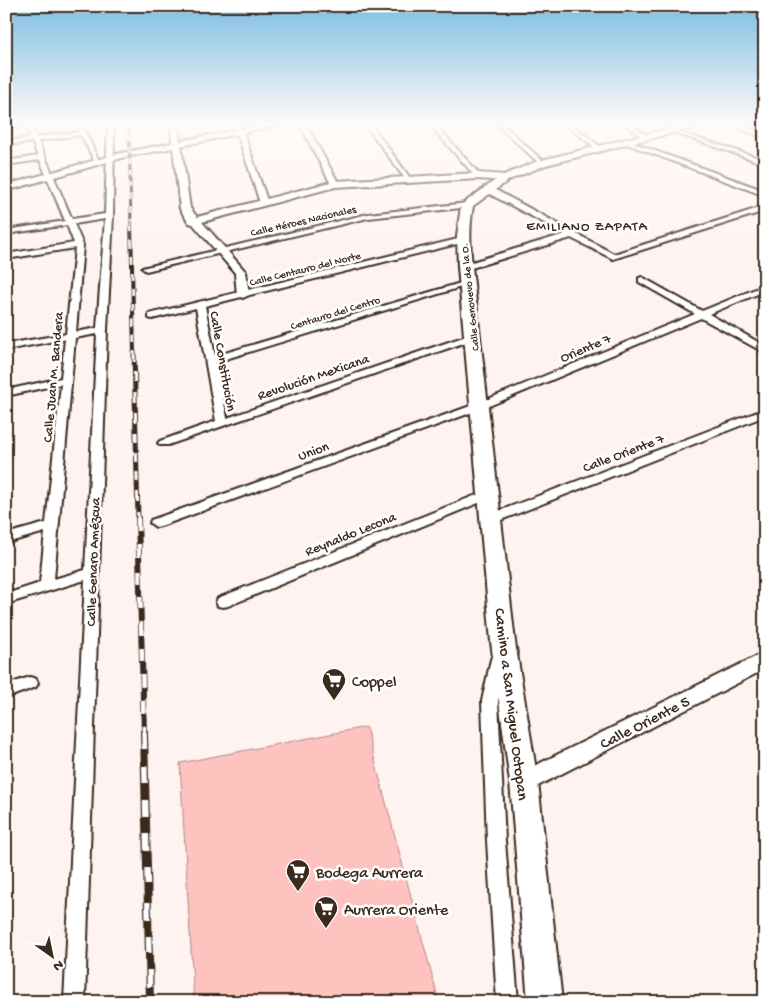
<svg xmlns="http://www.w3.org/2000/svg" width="771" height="1008" font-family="'Gochi Hand',sans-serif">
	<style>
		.building { fill: #fec2bf; stroke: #b28886 }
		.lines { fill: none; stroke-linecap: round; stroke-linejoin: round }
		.minor-casing { stroke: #3b2a1e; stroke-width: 4 }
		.tertiary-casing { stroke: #3b2a1e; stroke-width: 4 }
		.primary-casing { stroke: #3b2a1e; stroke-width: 4 }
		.minor { fill: #fff; fill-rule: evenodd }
		.tertiary { fill: #fff; fill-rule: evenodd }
		.primary { fill: #fff; fill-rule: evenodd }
		.rail-far4-casing { stroke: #3b2a1e; stroke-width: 3 }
		.rail-far3-casing { stroke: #3b2a1e; stroke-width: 4 }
		.rail-far2-casing { stroke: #3b2a1e; stroke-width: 5 }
		.rail-far1-casing { stroke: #3b2a1e; stroke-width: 6 }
		.rail-casing { stroke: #3b2a1e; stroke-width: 8 }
		.rail-far4 { stroke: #fff; stroke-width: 2; stroke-dasharray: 6; stroke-linecap: butt }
		.rail-far3 { stroke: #fff; stroke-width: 2.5; stroke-dasharray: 8; stroke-linecap: butt }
		.rail-far2 { stroke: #fff; stroke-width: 3; stroke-dasharray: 10; stroke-linecap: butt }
		.rail-far1 { stroke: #fff; stroke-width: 4.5; stroke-dasharray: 13; stroke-linecap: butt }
		.rail { stroke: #fff; stroke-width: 5.5; stroke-dasharray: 17; stroke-linecap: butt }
		.labels { text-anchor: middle; stroke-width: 5; stroke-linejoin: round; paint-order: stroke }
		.far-street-label { font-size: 11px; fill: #3b2a1e; stroke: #fff }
		.far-quarter-label { font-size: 14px; letter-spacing: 1px; fill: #3b2a1e; stroke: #fff }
		.street-label { font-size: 14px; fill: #3b2a1e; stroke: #fff }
		.near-poi-label { font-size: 16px; fill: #3b2a1e; stroke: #fff; text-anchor: start }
		.near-street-label { font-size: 16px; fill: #3b2a1e; stroke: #fff }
	</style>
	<rect width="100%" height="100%" fill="#fff3f2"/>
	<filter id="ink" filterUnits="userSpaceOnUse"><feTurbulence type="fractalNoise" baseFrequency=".02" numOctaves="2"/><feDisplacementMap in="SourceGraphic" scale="10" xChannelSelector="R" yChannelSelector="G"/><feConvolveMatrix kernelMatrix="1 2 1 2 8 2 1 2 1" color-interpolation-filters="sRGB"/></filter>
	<g filter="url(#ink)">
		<polygon class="building" points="366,727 439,1002 194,1002 180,763"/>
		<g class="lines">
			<g class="minor-casing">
				<g id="minor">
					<path d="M15,123H32L31,124L36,137L79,132L75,123H81L100,163L95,162L81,135L38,141L72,219L105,214L108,123H114L113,216L107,330L85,1002H64L85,580L6,604V594L40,583L45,532L6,543V534L46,523L61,384L6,396V390L61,378L65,339L6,350V344L66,334L75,248L6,259V254L74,243L67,225L6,234V230L65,221L40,160L6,165V161L38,156L32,142L6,145V141L30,138L25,125L6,128V124ZM105,219L97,328L76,332L83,245L74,224ZM97,334L85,570L54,579L75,338Z"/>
					<polygon points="234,123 240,123 268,203 267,205 260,203"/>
					<polygon points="299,123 305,123 339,184 337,185 331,184"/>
					<polygon points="364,123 370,123 410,178 410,180 406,180"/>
					<polygon points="428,123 434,123 480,175 480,177 476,177"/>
					<polygon points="495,123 501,123 544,162 544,164 540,164"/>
					<polygon points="563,123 570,123 602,148 597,149"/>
					<polygon points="623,123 630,123 649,137 644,138"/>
					<polygon points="723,123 732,123 765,134 765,138"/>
					<polygon points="670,129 765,160 765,164 670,131"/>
					<polygon points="624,141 628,141 765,191 765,196 624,143"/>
					<polygon points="484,187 490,187 614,254 765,206 765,211 613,259 571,238 468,269 462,269 462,265 565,234 484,191"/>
					<polygon points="467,203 471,205 470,207 368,218 146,271 142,268 368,214"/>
					<polygon points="462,238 465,238 465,242 205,306 215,356 464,282 471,284 216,362 227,418 469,335 475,335 475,339 168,445 160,445 158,443 160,441 216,421 196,308 152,319 149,318 149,314"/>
					<polygon points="642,277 702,311 765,285 765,291 709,314 765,346 765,353 701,318 484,408 161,526 156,527 150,523 151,520 476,404 695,314 639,282 639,278"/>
					<polygon points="765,409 765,416 496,522 491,523 485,519 486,516"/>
					<polygon points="489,490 495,494 493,497 228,606 223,607 218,606 216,602 218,598"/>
					<polygon points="499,653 504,655 507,659 498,701 505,841 518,1002 497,1002 487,841 482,701 491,659 494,655"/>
					<polygon points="30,677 36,679 38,683 36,687 6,698 6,685"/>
				</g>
			</g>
			<g class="tertiary-casing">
				<g id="tertiary">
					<polygon points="170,123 178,123 180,141 272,123 288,123 181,146 190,208 197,217 335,181 478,173 505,175 510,178 505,181 478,179 335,187 202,222 246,272 249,295 243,298 237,295 235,273 193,224 189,223 180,209 173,148 125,157 6,191 6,185 121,153 172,143"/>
					<polygon points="765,652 765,669 532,789 524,792 516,789 513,782 516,775"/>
				</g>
			</g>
			<g class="primary-casing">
				<path id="primary" d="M690,123H706L704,125L546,165L509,180L473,206C469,227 470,247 472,267L515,642L538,782L562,1002H528L510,782L491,642L458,267L457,236L461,205L501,176L538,161Z"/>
			</g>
			<use href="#minor" class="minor"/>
			<use href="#tertiary" class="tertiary"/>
			<use href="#primary" class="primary"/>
			<g class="rail-far4-casing">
				<polyline id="rail-far4" points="129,123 131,224"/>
			</g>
			<g class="rail-far3-casing">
				<polyline id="rail-far3" points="131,223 134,353"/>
			</g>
			<g class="rail-far2-casing">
				<polyline id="rail-far2" points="134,352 138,519"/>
			</g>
			<g class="rail-far1-casing">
				<polyline id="rail-far1" points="138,518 144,733"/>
			</g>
			<g class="rail-casing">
				<polyline id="rail" points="144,732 150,1002"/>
			</g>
			<use href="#rail-far4" class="rail-far4"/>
			<use href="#rail-far3" class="rail-far3"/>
			<use href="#rail-far2" class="rail-far2"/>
			<use href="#rail-far1" class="rail-far1"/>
			<use href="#rail" class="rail"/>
		</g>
	</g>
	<linearGradient id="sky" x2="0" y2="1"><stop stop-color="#7dbee2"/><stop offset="0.47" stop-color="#fffaf9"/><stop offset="1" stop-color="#fffaf9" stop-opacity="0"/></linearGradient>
	<rect width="771" height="264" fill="url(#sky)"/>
	<defs>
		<g id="supermarket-pin" transform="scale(1.25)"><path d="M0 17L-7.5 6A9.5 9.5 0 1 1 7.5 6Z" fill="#3b2a1e" stroke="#fff"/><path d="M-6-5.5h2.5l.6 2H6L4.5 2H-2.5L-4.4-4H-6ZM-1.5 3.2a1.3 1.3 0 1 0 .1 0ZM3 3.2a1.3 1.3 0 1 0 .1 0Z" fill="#fff"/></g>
	</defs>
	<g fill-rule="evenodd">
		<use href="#supermarket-pin" x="334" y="680"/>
		<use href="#supermarket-pin" x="298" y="871"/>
		<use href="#supermarket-pin" x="326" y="908"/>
	</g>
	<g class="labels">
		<g class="far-street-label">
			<text transform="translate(303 220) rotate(-13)" y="4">Calle Héroes Nacionales</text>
			<text transform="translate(305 268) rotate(-14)" y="4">Calle Centauro del Norte</text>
			<text transform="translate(469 297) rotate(-96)" y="4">Calle Genovevo de la O.</text>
			<text transform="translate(335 312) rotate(-17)" y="4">Centauro del Centro</text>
		</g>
		<g class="far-quarter-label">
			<text x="587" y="230">EMILIANO ZAPATA</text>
		</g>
		<g class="street-label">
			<text transform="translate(585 347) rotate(-23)" y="5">Oriente 7</text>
			<text transform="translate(224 361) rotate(80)" y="5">Calle Constitución</text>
			<text transform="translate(313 376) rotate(-19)" y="5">Revolución Mexicana</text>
			<text transform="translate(52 377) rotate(-85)" y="5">Calle Juan M. Bandera</text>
			<text transform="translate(313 450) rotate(-20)" y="5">Union</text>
			<text transform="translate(623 452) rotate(-21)" y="5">Calle Oriente 7</text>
			<text transform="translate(350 533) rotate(-22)" y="5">Reynaldo Lecona</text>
			<text transform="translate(92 562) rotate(-88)" y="5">Calle Genaro Amézcua</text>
		</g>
		<g class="near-poi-label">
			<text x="352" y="686">Coppel</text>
			<text x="316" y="877">Bodega Aurrera</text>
			<text x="344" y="914">Aurrera Oriente</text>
		</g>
		<g class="near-street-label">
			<text transform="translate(513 704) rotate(83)" y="6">Camino a San Miguel Octopan</text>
			<text transform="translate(644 721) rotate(-27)" y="6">Calle Oriente 5</text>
		</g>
	</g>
	<rect width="771" height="1008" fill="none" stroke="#fff" stroke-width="25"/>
	<rect x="12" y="12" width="746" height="983" fill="none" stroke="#3b2a1e" stroke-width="2" filter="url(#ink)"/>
	<g transform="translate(52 956) rotate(147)" stroke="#ffffff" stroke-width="4" paint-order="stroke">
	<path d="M0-4L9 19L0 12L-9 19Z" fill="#3b2a1e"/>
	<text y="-8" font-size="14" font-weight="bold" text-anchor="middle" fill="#3b2a1e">N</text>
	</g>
</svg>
